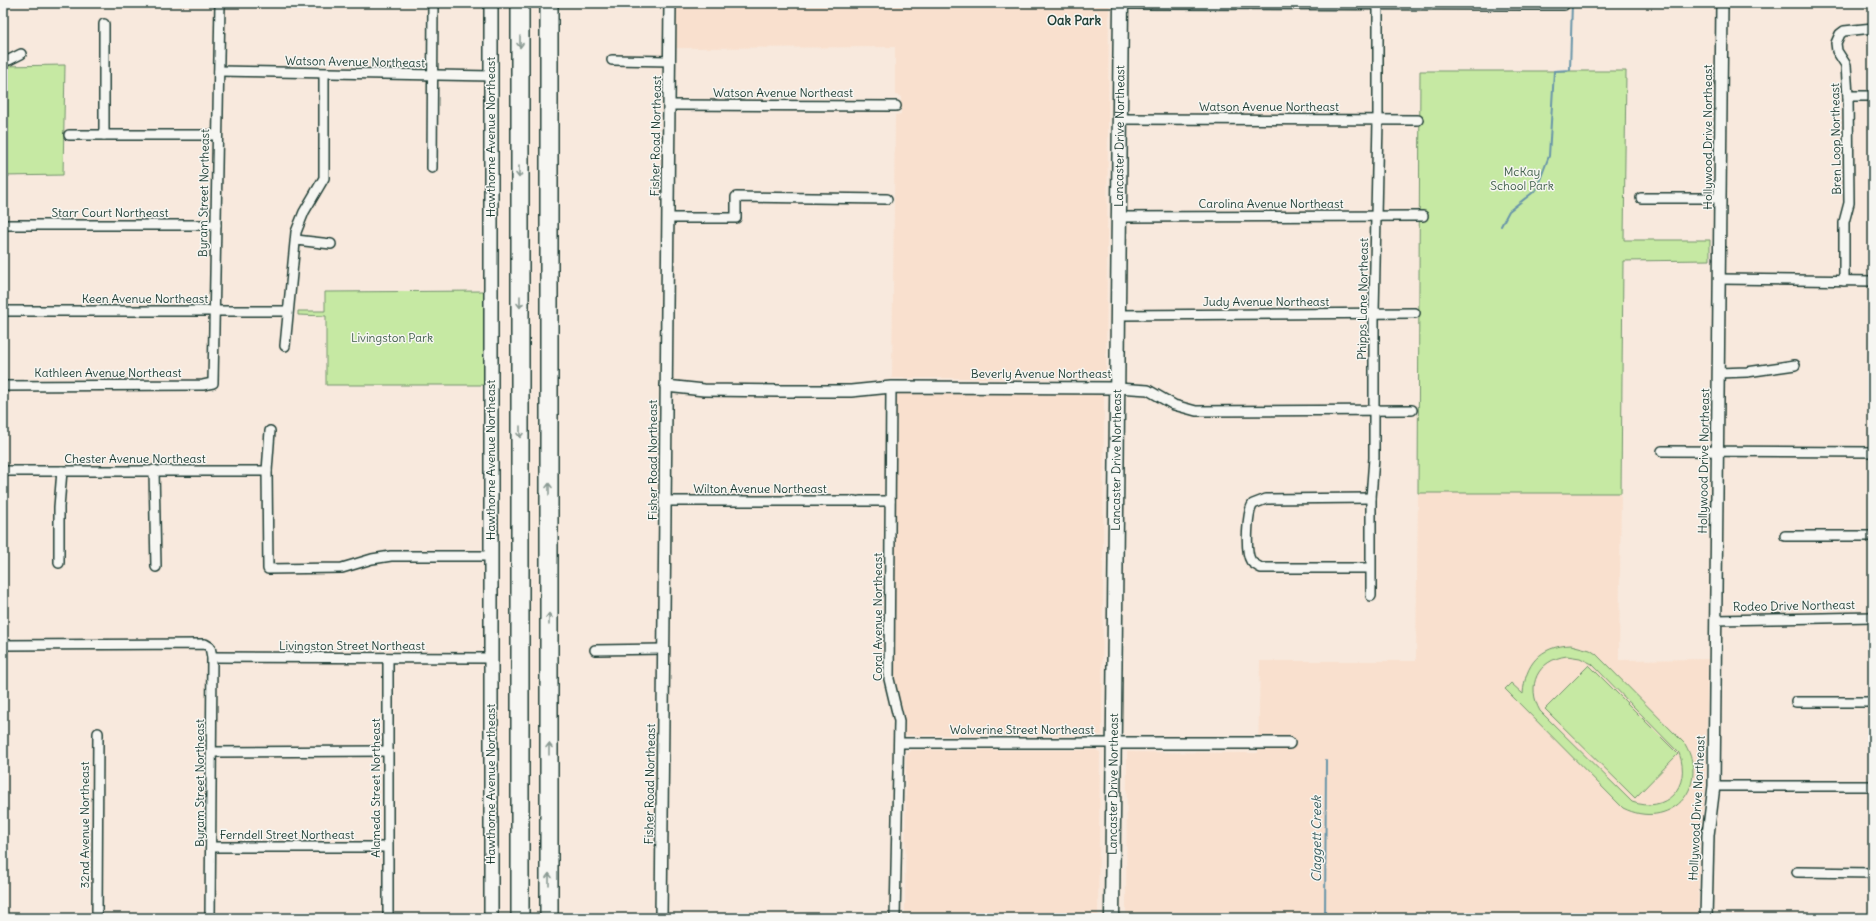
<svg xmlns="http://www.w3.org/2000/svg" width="1876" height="921" font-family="Delius,sans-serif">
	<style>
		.built { fill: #f9e0ce }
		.green { fill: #c6e9a3; stroke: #72936c; fill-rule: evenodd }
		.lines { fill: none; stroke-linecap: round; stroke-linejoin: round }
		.stream { stroke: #6895a9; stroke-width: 2 }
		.minor-casing { stroke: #1f3d34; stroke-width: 12 }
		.tertiary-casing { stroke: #1f3d34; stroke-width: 14 }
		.secondary-casing { stroke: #1f3d34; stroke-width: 16 }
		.primary-casing { stroke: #1f3d34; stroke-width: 17 }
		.motorway-casing { stroke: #1f3d34; stroke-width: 20 }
		.minor { stroke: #f6f6f2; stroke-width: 9 }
		.tertiary { stroke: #f6f6f2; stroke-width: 11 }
		.secondary { stroke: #f6f6f2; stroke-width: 13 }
		.primary { stroke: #f6f6f2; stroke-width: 14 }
		.motorway { stroke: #f6f6f2; stroke-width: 17 }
		.oneway { stroke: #8a9a93 }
		.labels { text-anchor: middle; stroke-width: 3; stroke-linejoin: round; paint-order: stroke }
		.street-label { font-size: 12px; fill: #1f3d34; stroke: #f6f6f2 }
		.park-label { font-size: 12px; fill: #405f4a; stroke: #f6f6f2 }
		.neighbourhood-label { font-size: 13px; font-weight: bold; fill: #1f3d34; stroke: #f6f6f2 }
		.water-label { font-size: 13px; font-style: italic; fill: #375a5b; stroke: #f6f6f2 }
	</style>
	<rect width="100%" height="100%" fill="#f8e9dd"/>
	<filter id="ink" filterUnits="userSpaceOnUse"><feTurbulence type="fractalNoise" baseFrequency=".025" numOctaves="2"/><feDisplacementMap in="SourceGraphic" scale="8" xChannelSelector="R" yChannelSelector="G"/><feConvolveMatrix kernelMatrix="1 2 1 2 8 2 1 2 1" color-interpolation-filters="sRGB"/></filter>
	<g filter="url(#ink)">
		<g class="built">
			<polygon points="676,3 1109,3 1106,378 892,378 895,115 901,114 901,96 895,95 895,47 676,48"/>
			<polygon points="897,393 1104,395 1102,735 905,735 903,711 894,676"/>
			<polygon points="1418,493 1621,493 1619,660 1708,659 1705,792 1699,836 1698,918 1126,918 1127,752 1258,753 1260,661 1416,661"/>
			<polygon points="911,750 1096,750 1100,752 1098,918 905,918 906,755"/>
		</g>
		<g class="green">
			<polygon points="65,65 63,175 3,176 3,66"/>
			<polygon points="1420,71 1626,71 1624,240 1710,240 1710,260 1623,261 1621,493 1418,493"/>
			<polygon points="485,291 486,385 326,385 326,316 298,315 298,311 325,311 325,292"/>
			<path d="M1571,645L1590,650L1596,654L1685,744C1711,789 1669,831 1623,808L1505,689L1511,683L1523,694C1525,664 1540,646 1571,645ZM1567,656L1580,658L1592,664L1679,753C1692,787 1666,814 1632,802L1540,711C1526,686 1537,660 1567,656Z"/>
			<polygon points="1589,665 1678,754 1635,798 1545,709"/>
		</g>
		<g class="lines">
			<g class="stream">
				<polyline points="1501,226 1509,211 1536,190 1549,156 1554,71 1570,70 1572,3"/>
				<polyline points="1325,918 1326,760"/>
			</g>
			<g class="minor-casing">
				<g id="minor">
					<polyline points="1121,4 1564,5"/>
					<polyline points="3,60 9,60 21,54"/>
					<polyline points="612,60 670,61"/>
					<polyline points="219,71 491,76"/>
					<polyline points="1848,96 1873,96"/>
					<polyline points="670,105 896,106"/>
					<polyline points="1120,119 1418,120"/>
					<polyline points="69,135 217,135"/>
					<polyline points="104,135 104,24"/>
					<polyline points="432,168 433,3"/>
					<polyline points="1641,198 1720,198"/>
					<polyline points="1119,217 1423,216"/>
					<polyline points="668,218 736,218 736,197 887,199"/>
					<polyline points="3,225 216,225"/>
					<polyline points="296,240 331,244"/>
					<polyline points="1719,279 1873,281"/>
					<polyline points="1844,281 1844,222 1849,203 1848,96 1846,65 1837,51 1836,43 1840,34 1844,31 1873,28"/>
					<polyline points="3,311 288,311"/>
					<polyline points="1117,315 1415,313"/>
					<polyline points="285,346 296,232 304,212 324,178 324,74"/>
					<polyline points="1718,373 1747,372 1795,365"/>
					<polyline points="3,386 203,385 213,383 220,3"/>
					<polyline points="891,387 889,679 899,721 895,918"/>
					<polyline points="1117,388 1148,390 1174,405 1196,411 1412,410"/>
					<polyline points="270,431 267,471 268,569 342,568 372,559 391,556 491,556"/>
					<polyline points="1662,451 1873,452"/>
					<polyline points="154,470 156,567"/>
					<polyline points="3,471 267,471"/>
					<polyline points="666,501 855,501"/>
					<polyline points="860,501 890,501"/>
					<polyline points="1785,536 1873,536"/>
					<polyline points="59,563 59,507 62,471"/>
					<path d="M1370,568H1261C1258,566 1253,564 1251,561C1245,552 1247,512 1253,504L1266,499L1371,498"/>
					<polyline points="1371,596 1371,498 1374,458 1374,313 1378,120 1378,3"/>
					<polyline points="1716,620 1873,617"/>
					<polyline points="3,645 205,644 210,647 212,657 210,918"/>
					<polyline points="595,650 664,649"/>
					<polyline points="212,657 491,658"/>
					<polyline points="388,658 388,918"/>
					<polyline points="1796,702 1873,702"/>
					<polyline points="899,743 1114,743"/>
					<polyline points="212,752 388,751"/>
					<polyline points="1714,786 1873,786"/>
					<polyline points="212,847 387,847"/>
					<polyline points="1797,872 1873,873"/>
					<polyline points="97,918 98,733"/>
				</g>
			</g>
			<g class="tertiary-casing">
				<g id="tertiary">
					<polyline points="666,386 704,390 779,391 851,391 891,387 1117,388"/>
					<polyline points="1114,743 1289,743"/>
					<polyline points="661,918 670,3"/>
					<polyline points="1706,918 1708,835 1714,786 1722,3"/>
				</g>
			</g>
			<g class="secondary-casing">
				<polyline id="secondary" points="491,918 491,3"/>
			</g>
			<g class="primary-casing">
				<g id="primary">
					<path id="s1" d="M1112,918L1121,3"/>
				</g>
			</g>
			<g class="motorway-casing">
				<g id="motorway">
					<polyline points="520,918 520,3"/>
					<polyline points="549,918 549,3"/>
				</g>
			</g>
			<use href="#minor" class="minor"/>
			<use href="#tertiary" class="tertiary"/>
			<use href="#secondary" class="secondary"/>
			<use href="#primary" class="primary"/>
			<use href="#motorway" class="motorway"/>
		</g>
		<defs><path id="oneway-shaft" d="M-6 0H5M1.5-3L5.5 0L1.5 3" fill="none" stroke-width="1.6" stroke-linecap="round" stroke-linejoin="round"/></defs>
		<g class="oneway">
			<use href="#oneway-shaft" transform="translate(520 42) rotate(90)"/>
			<use href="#oneway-shaft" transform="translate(519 172) rotate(90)"/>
			<use href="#oneway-shaft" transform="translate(520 302) rotate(90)"/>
			<use href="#oneway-shaft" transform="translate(520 432) rotate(90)"/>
			<use href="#oneway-shaft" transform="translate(549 489) rotate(-90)"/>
			<use href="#oneway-shaft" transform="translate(549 619) rotate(-90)"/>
			<use href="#oneway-shaft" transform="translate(549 749) rotate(-90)"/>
			<use href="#oneway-shaft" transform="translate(549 879) rotate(-90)"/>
		</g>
	</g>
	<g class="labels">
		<g class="street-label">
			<text transform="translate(355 62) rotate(1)" y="4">Watson Avenue Northeast</text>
			<text x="783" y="97">Watson Avenue Northeast</text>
			<text x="1269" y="111">Watson Avenue Northeast</text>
			<text transform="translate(656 136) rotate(-89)" y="4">Fisher Road Northeast</text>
			<text transform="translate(491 137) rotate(-90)" y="4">Hawthorne Avenue Northeast</text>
			<text dy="4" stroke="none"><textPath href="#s1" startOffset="782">Lancaster Drive Northeast</textPath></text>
			<text transform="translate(1708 137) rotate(-90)" y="4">Hollywood Drive Northeast</text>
			<text transform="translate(1836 139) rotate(-91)" y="4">Bren Loop Northeast</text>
			<text transform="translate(204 193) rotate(-89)" y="4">Byram Street Northeast</text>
			<text x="1271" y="208">Carolina Avenue Northeast</text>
			<text x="110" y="217">Starr Court Northeast</text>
			<text x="145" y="303">Keen Avenue Northeast</text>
			<text transform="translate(1363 299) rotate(-89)" y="4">Phipps Lane Northeast</text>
			<text x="1266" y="306">Judy Avenue Northeast</text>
			<text x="108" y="377">Kathleen Avenue Northeast</text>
			<text x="1041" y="378">Beverly Avenue Northeast</text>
			<text x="135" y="463">Chester Avenue Northeast</text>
			<text transform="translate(491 460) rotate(-90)" y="4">Hawthorne Avenue Northeast</text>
			<text transform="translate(653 460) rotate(-90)" y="4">Fisher Road Northeast</text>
			<text dy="4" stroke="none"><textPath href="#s1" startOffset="458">Lancaster Drive Northeast</textPath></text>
			<text transform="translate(1704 461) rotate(-89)" y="4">Hollywood Drive Northeast</text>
			<text x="760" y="493">Wilton Avenue Northeast</text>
			<text transform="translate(1794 606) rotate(-1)" y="4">Rodeo Drive Northeast</text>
			<text transform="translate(878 617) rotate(-90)" y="4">Coral Avenue Northeast</text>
			<text x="352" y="650">Livingston Street Northeast</text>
			<text x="1022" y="734">Wolverine Street Northeast</text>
			<text transform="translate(200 783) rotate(-90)" y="4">Byram Street Northeast</text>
			<text transform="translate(491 784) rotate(-90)" y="4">Hawthorne Avenue Northeast</text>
			<text transform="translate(650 784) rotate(-89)" y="4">Fisher Road Northeast</text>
			<text dy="4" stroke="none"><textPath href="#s1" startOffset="134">Lancaster Drive Northeast</textPath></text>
			<text transform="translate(376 788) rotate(-90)" y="4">Alameda Street Northeast</text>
			<text transform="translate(1697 808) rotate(-87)" y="4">Hollywood Drive Northeast</text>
			<text transform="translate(85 825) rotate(-90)" y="4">32nd Avenue Northeast</text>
			<text x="287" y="839">Ferndell Street Northeast</text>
		</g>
		<g class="park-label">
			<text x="1522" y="176">McKay<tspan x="1522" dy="14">School Park</tspan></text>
			<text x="392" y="342">Livingston Park</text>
		</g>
		<g class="neighbourhood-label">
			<text x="1074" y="25">Oak Park</text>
		</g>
		<g class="water-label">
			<text transform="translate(1316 839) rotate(-90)" y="5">Claggett Creek</text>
		</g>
	</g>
	<rect width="1876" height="921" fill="none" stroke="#f6f6f2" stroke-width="16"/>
	<rect x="8" y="8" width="1860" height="905" fill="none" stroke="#1f3d34" stroke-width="1.5" filter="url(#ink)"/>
</svg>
